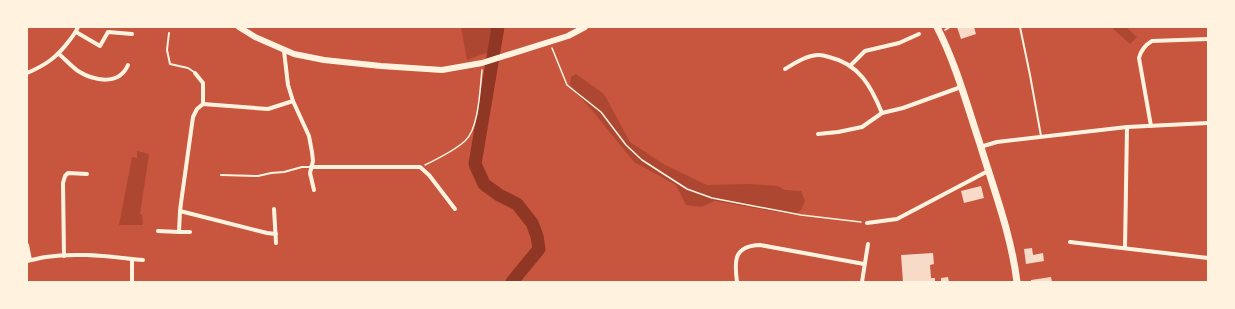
<svg xmlns="http://www.w3.org/2000/svg" width="1235" height="309" font-family="'Libre Baskerville',serif">
	<style>
		.green { fill: #ae4732 }
		.lines { fill: none; stroke-linecap: round; stroke-linejoin: round }
		.river { stroke: #8f3625; stroke-width: 13 }
		.building { fill: #f7dbc8 }
		.path { stroke: #fff3e0; stroke-width: 1.5 }
		.service { stroke: #fff3e0; stroke-width: 2 }
		.minor { stroke: #fff3e0; stroke-width: 4 }
		.secondary { stroke: #fff3e0; stroke-width: 6 }
		.primary { stroke: #fff3e0; stroke-width: 7 }
	</style>
	<rect width="100%" height="100%" fill="#c8553d"/>
	<g class="green">
		<polygon points="461,27 498,27 494,50 467,60"/>
		<polygon points="1111,27 1126,27 1137,37 1130,44"/>
		<polygon points="576,74 604,94 630,142 665,165 707,185 748,184 778,186 785,190 801,191 805,201 801,210 795,215 715,201 701,207 686,205 676,185 634,162 595,114 570,85 571,77"/>
		<polygon points="137,151 149,154 140,214 142,215 143,225 119,225 132,157 137,158"/>
	</g>
	<g class="lines">
		<polyline class="river" points="498,27 475,164 484,184 499,195 517,204 532,223 537,236 539,249 512,282"/>
	</g>
	<g class="building">
		<polygon points="957,27 974,27 976,34 961,39"/>
		<polygon points="981,186 984,198 964,203 961,191"/>
		<polygon points="1032,248 1033,255 1043,253 1044,261 1026,264 1024,249"/>
		<polygon points="933,253 934,264 930,265 931,278 935,278 935,282 903,282 901,255"/>
		<polygon points="948,277 949,282 941,282 941,278"/>
		<polygon points="1051,277 1052,282 1031,282 1031,280"/>
	</g>
	<g class="lines">
		<g class="path">
			<polyline points="945,30 950,27"/>
			<polyline points="552,48 567,85 601,112 626,145 642,160 687,189 712,198 801,215 861,222"/>
			<path d="M425,165C439,158 454,151 465,141C479,129 480,88 482,70"/>
		</g>
		<g class="service">
			<polyline points="1020,27 1030,75 1041,136"/>
			<polyline points="169,33 167,50 170,64 188,68 194,72"/>
			<polyline points="221,175 258,176 271,173 284,172 302,167 311,167"/>
		</g>
		<g class="minor">
			<polyline points="76,32 100,46 108,32 132,34"/>
			<polyline points="284,51 288,85 293,101 309,136 312,152 313,161 310,173 314,190"/>
			<path d="M59,54C65,59 71,66 78,71C94,81 119,86 128,65"/>
			<polyline points="851,65 865,51 899,43 919,34"/>
			<path d="M785,69C795,63 807,55 819,55C822,55 826,56 829,57C859,64 871,86 882,113"/>
			<path d="M27,73C46,65 57,57 69,41C73,36 76,32 78,27"/>
			<polyline points="195,73 203,83 203,104"/>
			<path d="M1151,126L1139,58C1141,50 1145,45 1152,41L1208,39"/>
			<polyline points="818,134 838,132 862,127 882,113 903,108 961,87"/>
			<polyline points="980,147 997,142 1127,127 1208,123"/>
			<polyline points="311,167 420,167 429,175 455,209"/>
			<polyline points="274,209 276,243"/>
			<polyline points="867,223 897,219 988,171"/>
			<polyline points="158,231 179,232 180,211"/>
			<polyline points="179,232 190,232"/>
			<polyline points="276,234 267,233 180,211 181,203 193,117 197,109 203,104 268,109 293,101"/>
			<polyline points="1070,242 1208,258"/>
			<polyline points="27,245 30,260"/>
			<polyline points="1125,248 1127,127"/>
			<polyline points="64,256 63,183 65,176 68,173 87,174"/>
			<path d="M27,261C33,260 39,258 46,257C78,252 111,257 143,260"/>
			<polyline points="132,282 132,259"/>
			<path d="M737,282C734,260 734,246 760,245L864,264"/>
			<polyline points="862,282 868,244"/>
		</g>
		<polyline class="secondary" points="239,27 255,37 294,54 324,60 381,66 442,70 482,63 568,36 585,27"/>
		<path class="primary" d="M937,27C956,64 967,105 980,144C994,190 1011,234 1017,282"/>
	</g>
	<rect width="1235" height="309" fill="none" stroke="#fff3e0" stroke-width="56"/>
</svg>
